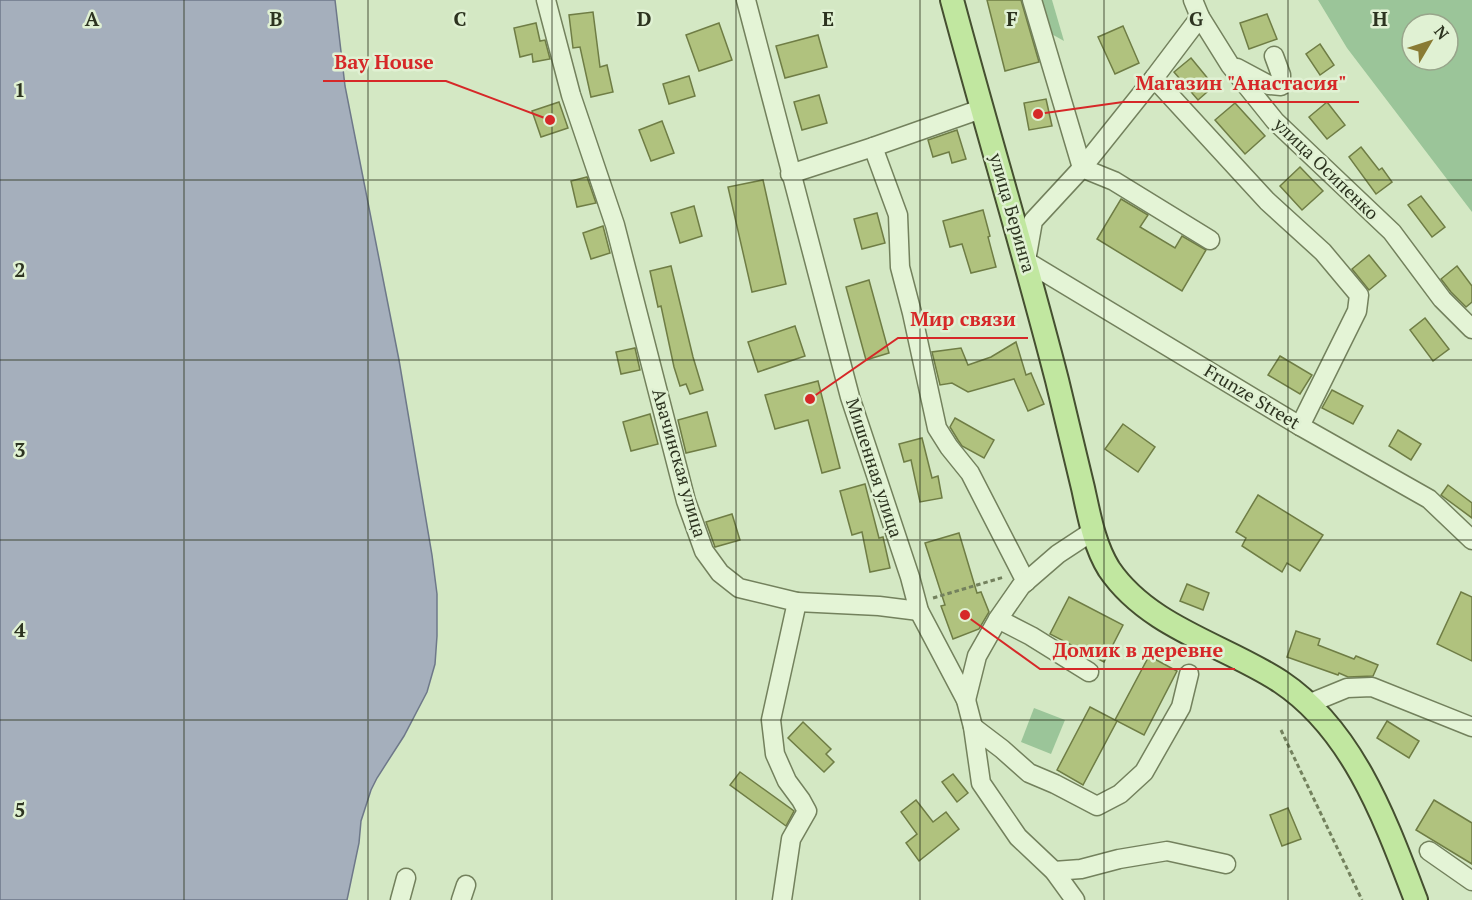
<svg xmlns="http://www.w3.org/2000/svg" width="1472" height="900" font-family="'PT Serif',serif">
	<style>
		.green { fill: #9bc599; fill-rule: evenodd }
		.water { fill: #a5afbc; stroke: #6e7889; stroke-width: 1.5 }
		.building { fill: #b0c27e; stroke: #6f7d45; stroke-width: 1.5 }
		.lines { fill: none; stroke-linecap: round; stroke-linejoin: round }
		.minor-casing { stroke: #73815d; stroke-width: 21 }
		.major-casing { stroke: #454f30; stroke-width: 26 }
		.path { stroke: #73815d; stroke-width: 3; stroke-dasharray: 4.5 3; stroke-linecap: butt }
		.minor { stroke: #e4f4d6; stroke-width: 18 }
		.major { stroke: #c1e7a0; stroke-width: 22 }
		.grid { fill: none; stroke: #2c331f; stroke-width: 1.5; stroke-opacity: 0.55 }
		.labels { text-anchor: middle; stroke-width: 5; stroke-linejoin: round; paint-order: stroke }
		.street-label { font-size: 18px; fill: #2c331f; stroke: #e0f1d3 }
		.grid-label { font-size: 20px; text-anchor: middle; font-weight: bold; fill: #2c331f; stroke: #e0f1d3; stroke-width: 5; stroke-linejoin: round; paint-order: stroke }
		.leader { fill: none; stroke: #d62828; stroke-width: 2 }
		.callout-dot { fill: #d62828; stroke: #e0f1d3; stroke-width: 2 }
		.callout-label { font-size: 20px; text-anchor: middle; font-weight: bold; fill: #d62828; stroke: #e0f1d3; stroke-width: 5; stroke-linejoin: round; paint-order: stroke }
	</style>
	<rect width="100%" height="100%" fill="#d4e8c4"/>
	<g class="green">
		<polygon points="1032,0 1052,0 1064,41 1041,28"/>
		<path d="M1318,0H1472V212L1347,48ZM1412,24H1448V60H1412Z"/>
		<polygon points="1034,708 1065,720 1051,754 1021,742"/>
	</g>
	<polygon class="water" points="0,0 335,0 345,86 399,360 432,555 437,594 437,636 435,664 427,692 404,736 377,778 371,790 361,821 359,843 347,900 0,900"/>
	<g class="building">
		<polygon points="987,0 1021,0 1039,62 1005,71"/>
		<polygon points="593,12 600,67 607,65 613,92 591,97 580,47 573,48 569,15"/>
		<polygon points="1267,14 1277,39 1249,49 1240,23"/>
		<polygon points="536,23 540,41 545,40 550,59 533,62 532,54 520,57 514,28"/>
		<polygon points="719,23 732,60 699,71 686,35"/>
		<polygon points="1123,26 1139,63 1115,74 1098,37"/>
		<polygon points="818,35 827,67 785,78 776,46"/>
		<polygon points="1320,44 1334,65 1320,75 1306,54"/>
		<polygon points="1191,58 1214,86 1198,100 1174,72"/>
		<polygon points="689,76 695,96 669,104 663,84"/>
		<polygon points="819,95 827,123 802,130 794,102"/>
		<polygon points="1046,99 1052,126 1029,130 1024,103"/>
		<polygon points="559,102 568,128 541,137 532,111"/>
		<polygon points="1327,102 1345,125 1327,139 1309,117"/>
		<polygon points="1235,103 1265,136 1245,154 1215,120"/>
		<polygon points="662,121 674,153 651,161 639,130"/>
		<polygon points="957,130 966,159 952,163 949,152 933,157 928,140"/>
		<polygon points="1361,147 1379,170 1382,168 1392,182 1376,194 1349,157"/>
		<polygon points="1300,167 1323,191 1302,210 1280,186"/>
		<polygon points="587,177 596,203 577,207 571,181"/>
		<polygon points="763,180 786,284 752,292 728,187"/>
		<polygon points="1421,196 1445,227 1432,237 1408,205"/>
		<polygon points="1121,199 1148,215 1140,227 1175,248 1182,236 1206,250 1182,291 1097,239"/>
		<polygon points="694,206 702,236 680,243 671,213"/>
		<polygon points="983,210 990,236 988,237 996,267 971,273 962,244 950,247 943,221"/>
		<polygon points="877,213 885,243 862,249 854,219"/>
		<polygon points="603,226 610,253 591,259 583,233"/>
		<polygon points="1369,255 1386,276 1369,290 1352,269"/>
		<polygon points="671,266 693,357 703,390 690,394 686,384 680,386 674,367 661,306 658,307 650,271"/>
		<polygon points="1457,266 1472,286 1472,302 1466,307 1451,292 1441,279"/>
		<polygon points="869,280 889,353 866,360 846,287"/>
		<polygon points="1425,318 1449,349 1433,361 1410,330"/>
		<polygon points="795,326 805,356 758,372 748,342"/>
		<polygon points="1016,342 1026,375 1031,373 1044,404 1028,411 1014,379 968,392 952,383 940,385 932,352 961,348 968,365 991,357"/>
		<polygon points="635,348 640,370 621,374 616,352"/>
		<polygon points="1280,356 1312,375 1300,394 1268,375"/>
		<polygon points="818,381 840,468 822,473 808,420 775,429 765,395"/>
		<polygon points="1332,390 1363,406 1353,424 1322,408"/>
		<polygon points="707,412 716,446 686,453 678,420"/>
		<polygon points="650,414 658,444 631,451 623,422"/>
		<polygon points="955,418 994,440 984,458 962,446 958,440 950,427"/>
		<polygon points="1123,424 1155,447 1138,472 1105,449"/>
		<polygon points="1398,430 1421,444 1411,460 1389,446"/>
		<polygon points="922,438 932,478 938,476 942,498 920,502 911,460 904,462 899,444"/>
		<polygon points="865,484 879,538 883,537 890,568 870,572 862,532 852,535 840,491"/>
		<polygon points="1448,485 1472,503 1472,518 1441,495"/>
		<polygon points="1258,495 1323,535 1300,571 1287,563 1282,572 1242,546 1246,538 1236,532"/>
		<polygon points="732,514 740,540 715,547 706,522"/>
		<polygon points="959,533 977,593 981,592 989,612 979,629 953,639 941,606 945,605 925,543"/>
		<polygon points="1187,584 1209,593 1203,610 1180,601"/>
		<polygon points="1461,592 1472,597 1472,661 1437,644"/>
		<polygon points="1069,597 1123,625 1104,662 1050,634"/>
		<polygon points="1296,631 1320,639 1318,645 1354,659 1356,656 1378,665 1373,676 1348,677 1339,673 1338,675 1287,657"/>
		<polygon points="1149,656 1177,671 1144,735 1115,720"/>
		<polygon points="1090,707 1117,721 1083,785 1057,770"/>
		<polygon points="1387,721 1419,741 1409,758 1377,738"/>
		<polygon points="803,722 831,749 826,754 834,762 824,772 788,738"/>
		<polygon points="740,772 794,811 786,826 730,785"/>
		<polygon points="953,774 968,793 957,802 942,782"/>
		<polygon points="916,800 933,822 946,812 959,829 919,861 906,843 917,834 901,812"/>
		<polygon points="1434,800 1472,823 1472,864 1416,830"/>
		<polygon points="1288,808 1301,839 1282,846 1270,815"/>
	</g>
	<g class="lines">
		<g class="minor-casing">
			<g id="minor">
				<polyline points="546,0 571,95 615,225 686,501 704,551 720,573 739,588 797,602 771,720 775,754 787,781 801,800 807,811 791,839 782,900"/>
				<polyline points="746,0 850,397 910,577 919,611 966,700 973,727 981,783 1018,837 1054,871 1075,900"/>
				<polyline points="1032,0 1082,168 1114,181 1210,240"/>
				<polyline points="1193,0 1200,17 1230,65 1275,121 1392,232 1442,299 1472,329"/>
				<polyline points="1200,17 1154,78 1082,168 1033,221 1026,261 1300,426 1429,499 1472,540"/>
				<polyline points="1237,68 1269,85 1281,86 1281,75 1274,56"/>
				<polyline points="1154,78 1267,201 1323,252 1359,295 1357,311 1300,426"/>
				<polyline points="873,147 898,215 900,267 912,313 937,428 949,447 970,473 1026,582"/>
				<polyline points="790,174 873,147 981,109"/>
				<polyline points="797,602 879,606 919,611"/>
				<polyline points="998,619 1031,636 1089,672"/>
				<polyline points="966,700 977,656 998,619 1021,586 1058,554 1093,531"/>
				<polyline points="1308,704 1347,688 1372,687 1472,727"/>
				<polyline points="973,727 1002,749 1029,773 1055,784 1097,806 1120,794 1144,772 1181,707 1189,674"/>
				<polyline points="1429,851 1472,881"/>
				<polyline points="1054,871 1081,869 1119,859 1167,851 1226,864"/>
				<polyline points="400,900 406,878"/>
				<polyline points="461,900 466,885"/>
			</g>
		</g>
		<g class="major-casing">
			<path id="major" d="M952,0C986,127 1024,252 1057,380C1066,416 1074,452 1083,488C1089,515 1094,545 1109,569C1149,628 1225,645 1281,682C1354,731 1386,822 1416,900"/>
		</g>
		<g class="path">
			<polyline points="933,598 1004,577"/>
			<polyline points="1281,730 1362,900"/>
		</g>
		<use href="#minor" class="minor"/>
		<use href="#major" class="major"/>
	</g>
	<path class="grid" d="M184,0V900M368,0V900M552,0V900M736,0V900M920,0V900M1104,0V900M1288,0V900M0,180H1472M0,360H1472M0,540H1472M0,720H1472"/>
	<g class="labels">
		<g class="street-label">
			<text transform="translate(1326 169) rotate(44)" y="6">улица Осипенко</text>
			<text transform="translate(1012 213) rotate(74)" y="6">улица Беринга</text>
			<text transform="translate(1252 397) rotate(31)" y="6">Frunze Street</text>
			<text transform="translate(679 463) rotate(74)" y="6">Авачинская улица</text>
			<text transform="translate(874 468) rotate(72)" y="6">Мишенная улица</text>
		</g>
	</g>
	<g class="grid-label">
		<text x="92" y="26">A</text>
		<text x="276" y="26">B</text>
		<text x="460" y="26">C</text>
		<text x="644" y="26">D</text>
		<text x="828" y="26">E</text>
		<text x="1012" y="26">F</text>
		<text x="1196" y="26">G</text>
		<text x="1380" y="26">H</text>
		<text x="20" y="97">1</text>
		<text x="20" y="277">2</text>
		<text x="20" y="457">3</text>
		<text x="20" y="637">4</text>
		<text x="20" y="817">5</text>
	</g>
	<path class="leader" d="M550 120L446 81H323M1038 114L1123 102H1359M810 399L898 338H1028M965 615L1040 669H1235"/>
	<g class="callout-dot">
		<circle cx="550" cy="120" r="6"/>
		<circle cx="1038" cy="114" r="6"/>
		<circle cx="810" cy="399" r="6"/>
		<circle cx="965" cy="615" r="6"/>
	</g>
	<g class="callout-label">
		<text x="384" y="69">Bay House</text>
		<text x="1241" y="90">Магазин "Анастасия"</text>
		<text x="963" y="326">Мир связи</text>
		<text x="1138" y="657">Домик в деревне</text>
	</g>
	<g transform="translate(1430 42) rotate(51)"><circle r="28" fill="#e0f1d3" stroke="#98a58b" stroke-width="1.5"/>
	<path d="M0-4.5L10 22L0 15L-10 22Z" fill="#897b34"/>
	<text y="-9" font-size="16" font-weight="bold" text-anchor="middle" fill="#2c331f">N</text>
	</g>
</svg>
